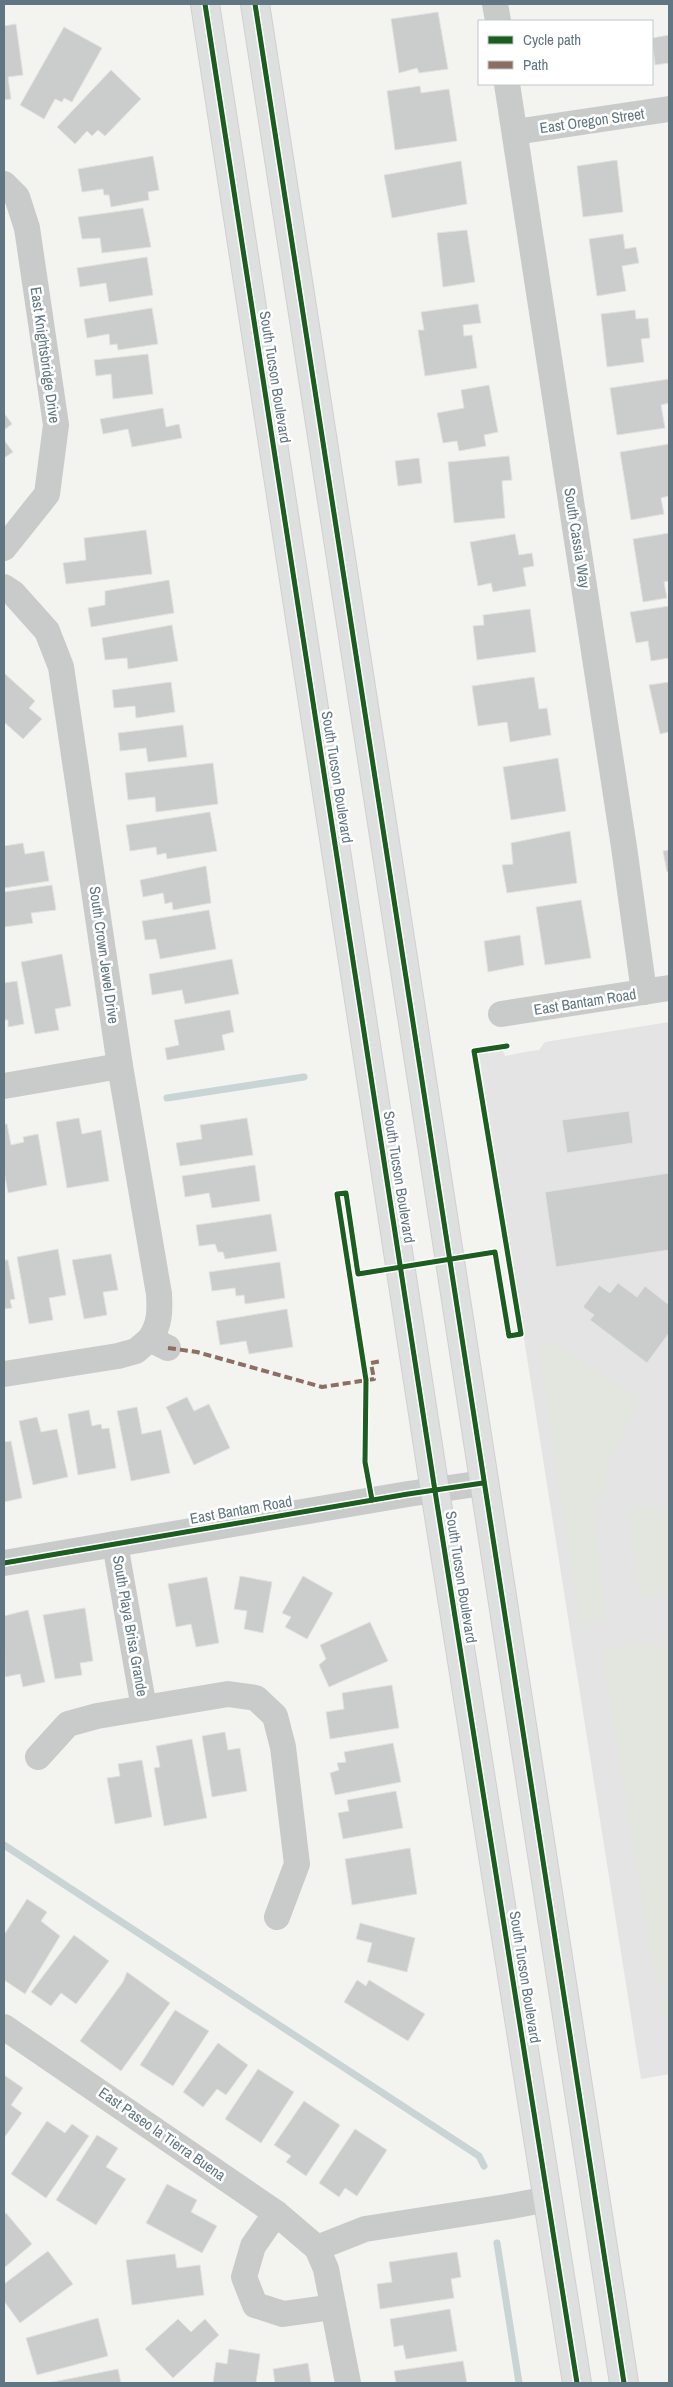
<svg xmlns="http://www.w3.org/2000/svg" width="673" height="2387" font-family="'Archivo Narrow',sans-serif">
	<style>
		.built { fill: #e3e4e3 }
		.green { fill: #e2e6de }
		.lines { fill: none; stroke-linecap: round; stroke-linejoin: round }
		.stream { stroke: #c9d4d5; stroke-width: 7 }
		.building { fill: #cbcdcc; stroke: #e2e2e0 }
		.secondary-casing { stroke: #cfd0d0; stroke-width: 30 }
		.street { stroke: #c9cbcb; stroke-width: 26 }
		.secondary { stroke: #dedfdf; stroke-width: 28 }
		.quiet { stroke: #8d6e63; stroke-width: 4; stroke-dasharray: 8 4; stroke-linecap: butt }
		.cycleway-casing { stroke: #fff; stroke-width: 8 }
		.cycleway { stroke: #1b5e20; stroke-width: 5 }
		.labels { text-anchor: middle; stroke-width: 5; stroke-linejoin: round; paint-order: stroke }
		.street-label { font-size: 15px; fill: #607682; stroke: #fff }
	</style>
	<rect width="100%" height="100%" fill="#f3f3f0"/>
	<polygon class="built" points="669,1022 669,2074 641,2079 479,1054 503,1051 505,1056 525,1052 539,1050 545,1042"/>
	<g class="green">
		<polygon points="549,1341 641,1399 606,1466 606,1488 593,1503 605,1622 580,1624 540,1351"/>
		<polygon points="669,1505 669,1593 641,1597 628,1511"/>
		<polygon points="669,1640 669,2060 602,1651"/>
	</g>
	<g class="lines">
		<g class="stream">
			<polyline points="167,1098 304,1077"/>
			<polyline points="4,1845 479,2156 484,2166"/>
			<polyline points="497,2243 519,2383"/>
		</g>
	</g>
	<g class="building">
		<polygon points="438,12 448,69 419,73 417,68 399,73 391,19"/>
		<polygon points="16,24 23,75 8,77 11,99 4,100 4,26"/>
		<polygon points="64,27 102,48 72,102 64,98 62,102 55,99 44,119 20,105"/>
		<polygon points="669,35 669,63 655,65 652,38"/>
		<polygon points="111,70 141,99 105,136 98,130 92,136 87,131 75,144 57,127"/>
		<polygon points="420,86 421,93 449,89 457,141 395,150 387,91"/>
		<polygon points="153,156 159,190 148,192 149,200 111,207 109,195 104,195 103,189 82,192 78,169"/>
		<polygon points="617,160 623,212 583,217 577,166"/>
		<polygon points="461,161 467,204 392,218 384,175"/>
		<polygon points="143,208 151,247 102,253 100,238 82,239 78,217"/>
		<polygon points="467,230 475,282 443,287 437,233"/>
		<polygon points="623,234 625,249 636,247 639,263 622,266 626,291 597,296 589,239"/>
		<polygon points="147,257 153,295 109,302 106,283 80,287 77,268"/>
		<polygon points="478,304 481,323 463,325 464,336 472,335 477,368 425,376 418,330 424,330 421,312"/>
		<polygon points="152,308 158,344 118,350 117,344 110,345 109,334 87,338 84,319"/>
		<polygon points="635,310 636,319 648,318 650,338 641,339 644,362 607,367 601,314"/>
		<polygon points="148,354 153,394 113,399 111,374 96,376 94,360"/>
		<polygon points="669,379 669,403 661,405 665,428 617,435 610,388"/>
		<polygon points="489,385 498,432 484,435 486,446 459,451 457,441 443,443 437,413 464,408 461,390"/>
		<polygon points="163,408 166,427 179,424 182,438 132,447 128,429 103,434 100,419"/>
		<polygon points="4,413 12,424 4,430"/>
		<polygon points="4,440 13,452 4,458"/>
		<polygon points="669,444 669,496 661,498 664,514 631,520 620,452"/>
		<polygon points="509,456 512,480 502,481 505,518 454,523 448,462"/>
		<polygon points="419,458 422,483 398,486 395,461"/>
		<polygon points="146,530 152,574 66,584 63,563 86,560 84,538"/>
		<polygon points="669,533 669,581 664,582 667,598 643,602 633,539"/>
		<polygon points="515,534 519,555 532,553 534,566 523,568 526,586 493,592 491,583 478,586 470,542"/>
		<polygon points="169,580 174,613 91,627 88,608 105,605 105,591"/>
		<polygon points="669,606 669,658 651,661 648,641 636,643 630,612"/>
		<polygon points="530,609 536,652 477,660 473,626 484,625 483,615"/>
		<polygon points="172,625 178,661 128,669 127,658 105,660 102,638"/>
		<polygon points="4,673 35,701 29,708 42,719 23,739 4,722"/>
		<polygon points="534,677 539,709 547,708 551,735 510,742 507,722 478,726 472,686"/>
		<polygon points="171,682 175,712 136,718 135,706 114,708 112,690"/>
		<polygon points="669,682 669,732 660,734 649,685"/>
		<polygon points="183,725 187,757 148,762 146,748 120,751 118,733"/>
		<polygon points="558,758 566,811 511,820 503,767"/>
		<polygon points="213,763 218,804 156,812 155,797 128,800 125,773"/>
		<polygon points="210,812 217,851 167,859 166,853 157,855 156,847 130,851 126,825"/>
		<polygon points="570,831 577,883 507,893 502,865 513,864 511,843"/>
		<polygon points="23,843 25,854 44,851 49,881 4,888 4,846"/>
		<polygon points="669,850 669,871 667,872 663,851"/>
		<polygon points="206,866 211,903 173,910 172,902 165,904 163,893 143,897 140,880"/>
		<polygon points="52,885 56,910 31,913 33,923 4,927 4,892"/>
		<polygon points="581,900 591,958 545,965 536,907"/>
		<polygon points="209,910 216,949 160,959 156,939 145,940 142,921"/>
		<polygon points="520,935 524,965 488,972 484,941"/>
		<polygon points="62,954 71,1006 55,1009 59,1030 35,1034 21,962"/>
		<polygon points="232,959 239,994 185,1004 182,990 152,995 149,974"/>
		<polygon points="17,981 24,1024 8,1027 8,1020 4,1020 4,983"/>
		<polygon points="230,1010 234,1032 222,1035 225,1050 167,1060 165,1048 179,1045 174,1020"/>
		<polygon points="629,1111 633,1143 567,1153 562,1120"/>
		<polygon points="79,1118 82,1134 101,1130 109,1181 67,1188 56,1122"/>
		<polygon points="247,1118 253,1155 180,1166 176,1143 202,1139 200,1125"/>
		<polygon points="4,1124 7,1124 11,1145 24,1142 23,1137 38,1134 47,1185 8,1193 4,1171"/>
		<polygon points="255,1165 260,1201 212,1208 209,1193 185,1197 182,1176"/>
		<polygon points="669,1173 669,1250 556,1267 545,1192"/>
		<polygon points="271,1214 277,1251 225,1259 223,1252 218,1252 215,1244 199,1246 196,1225"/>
		<polygon points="58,1249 66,1295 49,1298 53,1320 29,1324 17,1257"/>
		<polygon points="111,1254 118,1290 103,1292 107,1315 84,1319 72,1260"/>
		<polygon points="4,1260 8,1260 15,1299 10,1300 12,1308 4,1309"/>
		<polygon points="280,1262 285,1298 245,1304 244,1295 236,1296 235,1288 212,1291 209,1272"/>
		<polygon points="618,1283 637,1297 645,1286 669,1305 669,1333 647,1363 590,1320 594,1315 583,1307 599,1285 610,1293"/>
		<polygon points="287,1309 293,1347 249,1354 246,1341 220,1345 216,1321"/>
		<polygon points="187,1397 194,1411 209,1404 230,1448 194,1465 166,1407"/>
		<polygon points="137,1407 142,1434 161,1430 170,1473 131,1481 117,1411"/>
		<polygon points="89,1410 92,1426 101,1424 102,1429 109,1428 116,1468 78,1475 68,1414"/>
		<polygon points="37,1417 41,1432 57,1429 68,1477 33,1485 19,1421"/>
		<polygon points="11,1441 22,1498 4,1502 4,1442"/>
		<polygon points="240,1576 272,1582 263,1633 244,1629 247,1611 234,1609"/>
		<polygon points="303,1576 333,1593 307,1639 285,1627 291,1617 282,1613"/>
		<polygon points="207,1577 219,1643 196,1647 191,1624 176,1627 168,1584"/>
		<polygon points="85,1608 93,1661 80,1663 82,1675 55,1679 43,1615"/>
		<polygon points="28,1610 45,1682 23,1687 20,1674 5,1677 4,1616"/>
		<polygon points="370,1622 388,1661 329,1687 319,1665 326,1659 320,1645"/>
		<polygon points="392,1685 399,1728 330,1739 326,1712 344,1709 342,1693"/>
		<polygon points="225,1732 228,1750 240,1748 247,1791 212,1797 202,1736"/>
		<polygon points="192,1739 207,1818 164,1826 154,1768 160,1767 156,1746"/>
		<polygon points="393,1743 401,1782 335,1795 330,1773 339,1770 337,1763 346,1762 344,1752"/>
		<polygon points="142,1760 152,1817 115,1824 107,1778 120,1776 118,1764"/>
		<polygon points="396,1791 403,1828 343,1839 338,1813 349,1811 347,1800"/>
		<polygon points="410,1848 417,1894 352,1905 345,1859"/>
		<polygon points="27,1899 47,1912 41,1921 60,1936 25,1994 4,1980 4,1935"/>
		<polygon points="360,1923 415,1938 407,1972 367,1962 372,1943 356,1939"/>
		<polygon points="74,1935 109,1961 76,2004 61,1993 51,2006 31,1992"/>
		<polygon points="127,1972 170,2003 121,2071 80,2041 123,1982"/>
		<polygon points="357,1980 366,1986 369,1980 425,2014 408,2041 344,2002"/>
		<polygon points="175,2010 209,2031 173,2086 140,2065"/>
		<polygon points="218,2043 248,2065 226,2095 217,2089 203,2107 183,2092"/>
		<polygon points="258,2069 294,2092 261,2143 225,2119"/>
		<polygon points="4,2075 23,2088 11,2105 22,2113 4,2138"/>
		<polygon points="304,2101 340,2125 306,2176 286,2162 291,2156 274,2145"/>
		<polygon points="47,2121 65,2133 72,2124 89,2136 46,2198 11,2174"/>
		<polygon points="355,2129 387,2150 357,2196 345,2188 339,2197 319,2183"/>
		<polygon points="97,2135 118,2148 106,2167 126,2179 96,2225 56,2200"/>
		<polygon points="167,2184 197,2200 191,2212 217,2226 202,2253 146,2223"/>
		<polygon points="6,2213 32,2244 4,2268 4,2215"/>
		<polygon points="48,2251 73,2284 20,2323 4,2301 4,2284"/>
		<polygon points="457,2252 461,2277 451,2279 454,2298 380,2309 377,2284 392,2282 389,2262"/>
		<polygon points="175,2254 177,2268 200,2265 204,2295 132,2305 126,2260"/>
		<polygon points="450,2309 457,2351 406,2359 403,2345 394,2347 390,2319"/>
		<polygon points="98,2318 108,2356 37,2375 26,2338"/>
		<polygon points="178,2319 191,2332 205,2319 219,2335 173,2378 145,2349"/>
		<polygon points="229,2349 260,2354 256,2383 213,2383 216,2362 227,2364"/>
		<polygon points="463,2361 467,2383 396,2383 394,2371"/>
		<polygon points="308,2363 311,2383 275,2383 273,2369"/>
		<polygon points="118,2369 121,2383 48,2383"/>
	</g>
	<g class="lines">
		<g class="secondary-casing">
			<g id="secondary">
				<polyline points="205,4 435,1491 577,2383"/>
				<polyline points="255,4 624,2383"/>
			</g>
		</g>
		<g class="street">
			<polyline points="495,4 498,21"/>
			<polyline points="507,84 624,847 644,992"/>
			<polyline points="515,132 669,109"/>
			<polyline points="4,184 17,197 27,228 56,425 47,494 4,548"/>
			<path d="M4,587L13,593L47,631L61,667L120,1066L159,1294C160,1311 160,1324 150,1339"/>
			<polyline points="501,1014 669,988"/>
			<polyline points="4,1086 120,1066"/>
			<polyline points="4,1374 118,1356 136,1351 150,1339 168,1348"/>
			<polyline points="115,1544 144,1708"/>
			<polyline points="4,1563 408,1494 483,1483"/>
			<polyline points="38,1757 68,1724 97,1716 228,1694 256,1698 275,1716 283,1747 297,1864 277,1917"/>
			<polyline points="4,2027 276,2213 317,2248 326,2269 348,2383"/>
			<polyline points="276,2213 253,2246 244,2277 255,2305 283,2314 333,2307"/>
			<polyline points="317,2248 365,2229 506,2207 548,2199"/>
		</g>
		<use href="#secondary" class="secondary"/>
		<polyline class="quiet" points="168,1348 197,1352 322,1387 374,1379 371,1363 381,1361"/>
		<g class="cycleway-casing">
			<g id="cycleway">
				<polyline points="205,4 435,1491 577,2383"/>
				<polyline points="255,4 624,2383"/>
				<polyline points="372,1500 365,1462 366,1380 337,1194 346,1193 358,1274 495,1252 509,1336 521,1334 474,1051 507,1046"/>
				<polyline points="4,1563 408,1494 483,1483"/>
			</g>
		</g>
		<use href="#cycleway" class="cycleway"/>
	</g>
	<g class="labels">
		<g class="street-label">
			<text transform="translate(592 121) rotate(-8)" y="5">East Oregon Street</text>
			<text transform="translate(45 355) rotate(82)" y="5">East Knightsbridge Drive</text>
			<text transform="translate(275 377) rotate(81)" y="5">South Tucson Boulevard</text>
			<text transform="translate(577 538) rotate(81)" y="5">South Cassia Way</text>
			<text transform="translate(337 777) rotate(81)" y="5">South Tucson Boulevard</text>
			<text transform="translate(104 955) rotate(82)" y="5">South Crown Jewel Drive</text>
			<text transform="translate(585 1002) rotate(-9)" y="5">East Bantam Road</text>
			<text transform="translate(399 1177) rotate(81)" y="5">South Tucson Boulevard</text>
			<text transform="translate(241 1510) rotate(-10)" y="5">East Bantam Road</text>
			<text transform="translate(461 1577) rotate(81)" y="5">South Tucson Boulevard</text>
			<text transform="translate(130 1626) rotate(80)" y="5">South Playa Brisa Grande</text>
			<text transform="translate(525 1977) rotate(81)" y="5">South Tucson Boulevard</text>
			<text transform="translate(162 2134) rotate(35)" y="5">East Paseo la Tierra Buena</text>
		</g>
	</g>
	<rect width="673" height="2387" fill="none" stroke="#607682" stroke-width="10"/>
	<rect x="478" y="20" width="175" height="65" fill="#ffffff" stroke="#bfc8cd"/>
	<rect x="488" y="36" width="25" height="8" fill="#1b5e20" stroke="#bfc8cd"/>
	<text x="523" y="45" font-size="15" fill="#607682">Cycle path</text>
	<rect x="488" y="61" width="25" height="8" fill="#8d6e63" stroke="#bfc8cd"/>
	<text x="523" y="70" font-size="15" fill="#607682">Path</text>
</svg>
